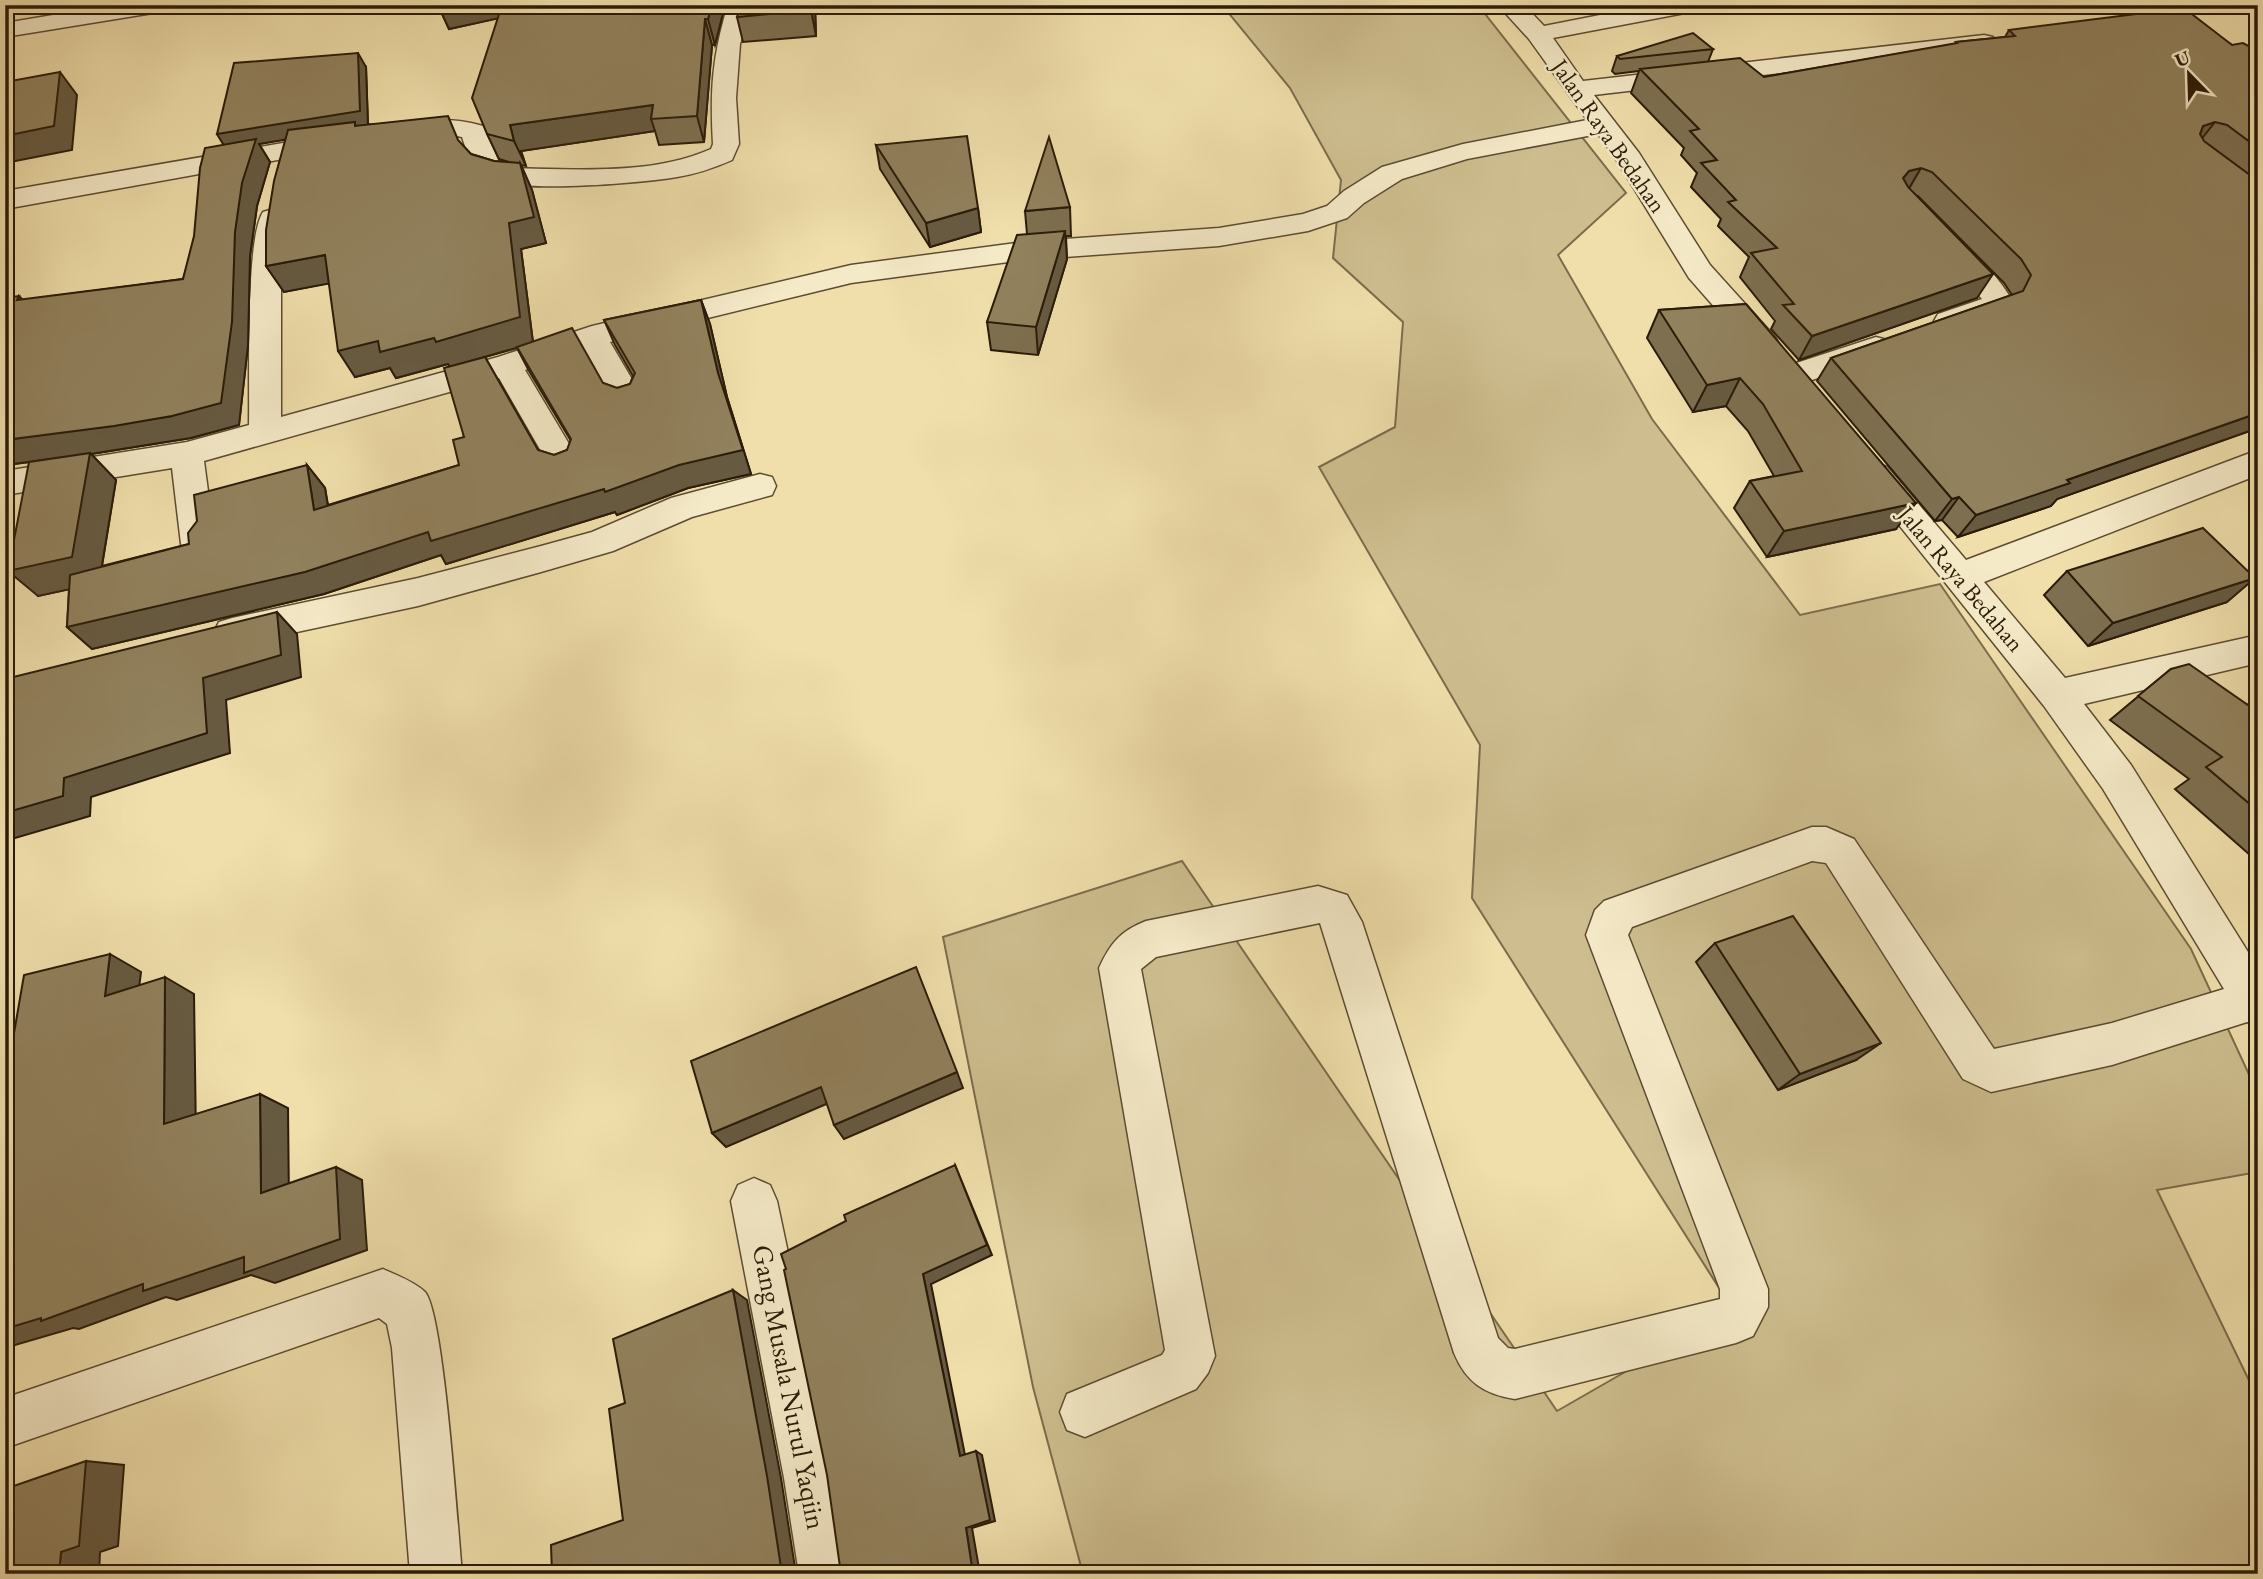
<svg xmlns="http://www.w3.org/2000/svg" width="2263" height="1579" font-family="'EB Garamond',serif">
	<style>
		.green { fill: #cebe8f; stroke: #7c6c4c; stroke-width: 2 }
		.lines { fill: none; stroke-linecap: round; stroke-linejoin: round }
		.minor-casing { stroke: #5c4c31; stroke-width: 3 }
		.minor { fill: #f5eac8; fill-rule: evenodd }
		.wall { fill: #7d6f50; stroke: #2a1b08; stroke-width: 2; fill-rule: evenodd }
		.shaded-wall { fill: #665a41; stroke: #2a1b08; stroke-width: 2 }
		.building { fill: #91815d; stroke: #2a1b08; stroke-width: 2 }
		.labels { text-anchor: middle; stroke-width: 5; stroke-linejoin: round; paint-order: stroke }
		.street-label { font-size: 24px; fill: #2a1b08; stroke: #f5eac8 }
		.near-street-label { font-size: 28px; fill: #2a1b08; stroke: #f5eac8 }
	</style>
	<rect width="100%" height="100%" fill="#f0dfab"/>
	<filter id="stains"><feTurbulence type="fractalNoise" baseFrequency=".00286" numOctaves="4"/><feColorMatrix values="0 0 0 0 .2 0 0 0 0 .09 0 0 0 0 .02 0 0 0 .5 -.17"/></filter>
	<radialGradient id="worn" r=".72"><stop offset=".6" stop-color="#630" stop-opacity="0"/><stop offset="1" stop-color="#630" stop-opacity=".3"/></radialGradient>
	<polygon class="green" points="1222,5 1478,5 1626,193 1558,255 1652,419 1800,615 1940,584 2191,949 2258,1094 2258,1172 2157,1190 2258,1399 2258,1574 1083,1574 1033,1387 943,937 1182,861 1557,1411 1733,1310 1472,898 1480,745 1319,467 1395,427 1403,322 1333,258 1341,180 1290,88"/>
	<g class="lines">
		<g class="minor-casing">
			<g id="minor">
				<polygon points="113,5 171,5 168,10 159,12 5,37 5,23"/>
				<path d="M728,5H752L740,44L736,98L739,144L732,160C714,168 696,174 677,177C643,183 512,194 486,178C472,169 467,152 462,137C439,131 414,142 392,137L388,131L392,125C423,118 452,117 483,126L498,160L508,168C573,169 650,176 711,149L713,144C710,92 712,56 728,5Z"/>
				<path d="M1498,5H1524L1544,26L1651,5H1702L1699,10L1690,12L1553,38L1583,81L1984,35L1993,37L1996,42L1993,47L1984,49L1594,95L1639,153L1710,265L1775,337L1779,344L1775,351L1764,354L1753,351L1689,278L1614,156L1598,134L1467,159L1402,179L1364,203L1347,218L1308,231L1219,246L1023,260L851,283L610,342L643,398L638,406L627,409L616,406L584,349L525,370L581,464L577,472L565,476L553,472L499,378L204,461L215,544L210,553L198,557L186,553L181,544L172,468L5,495V471L187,442L249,425C250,385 245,239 263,212L273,209L283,212L287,218L281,256V417L498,357L592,326L851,265L1023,242L1219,228L1303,214L1327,206L1344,191L1382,167L1463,144L1587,120L1529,39Z"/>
				<polygon points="2143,5 2172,5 2258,63 2258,83 2249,80"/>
				<polygon points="335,134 344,136 348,142 344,148 5,209 5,191"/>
				<path d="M1949,238C1970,243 2001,281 2012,300L2005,312L1949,331L1938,328L1934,321L1938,314L1982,299L1935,247L1939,241Z"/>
				<polygon points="1876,337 1887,340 1891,347 1887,354 1792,387 1781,384 1777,376 1781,368"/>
				<path d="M2258,450V475L1984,582L2065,678L2258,635V663L2084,704L2131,765L2258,968V1026L2247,1022L2112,1065L1991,1092L1963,1079L1826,863L1812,861L1632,927L1628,935L1768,1289V1307L1753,1336L1736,1343L1515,1399C1484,1394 1466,1382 1454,1353L1320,923L1156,957L1141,969L1215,1356L1208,1373L1196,1389L1085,1437L1067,1430L1060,1412L1067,1394L1162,1355L1165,1350L1099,968C1110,944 1120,931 1146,921L1318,886L1347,895L1362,922L1498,1338L1508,1348L1515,1349L1720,1299V1289L1586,935L1595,910L1604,901L1812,827H1826L1854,839L1994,1049L2112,1023L2224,989L2103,789L2044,706L1859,475L1863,467L1875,463L1887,467L1966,560Z"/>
				<polygon points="760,474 772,477 776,486 772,495 692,517 613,551 541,572 418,606 232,646 219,642 214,632 219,622 232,618 418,578 541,546 592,532 671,498"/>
				<polygon points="754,1178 770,1185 777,1201 836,1478 851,1574 799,1574 784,1478 731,1201 738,1185"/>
				<path d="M383,1269C396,1275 415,1282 425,1292C444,1313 458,1532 462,1574H410L392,1348L387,1324L379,1318L5,1448V1398Z"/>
			</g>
		</g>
		<use href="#minor" class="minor"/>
	</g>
	<g class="wall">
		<path d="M438,5H725L715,45H712L704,142L659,145L655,131L521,151L526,166L521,165L532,190L546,243L521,249L533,342L603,383L617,388L630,384L633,376L615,345L604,320L701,300L710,324L727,397L751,474L688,488L617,515L615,512L446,564L441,555L324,594L92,649L67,627L69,589L38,596L46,460L5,465L19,296L23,300L183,279L224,145L366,67L368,124L461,144L471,154L494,161L512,163L499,159L487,134L498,18L449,29ZM286,139L266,266L284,292L329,283L355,377L390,368L396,378L448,364L450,367L464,437L459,465L328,505L325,488L307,465L189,544L102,566L116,480L91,454L191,438L239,425L248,345L250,256L257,206L270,162L259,144ZM517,348L529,371L571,441L567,450L554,455L538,450L485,357Z"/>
		<polygon points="815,5 816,36 743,42 737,17"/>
		<polygon points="2009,30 2232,45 2258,51 2258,428 2057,499 2051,506 1958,537 1942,520 1935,521 1817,381 1831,358 2012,295 2004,283 1918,196 1915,195 1977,298 1799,360 1771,329 1775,321 1740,277 1749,257 1718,226 1721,219 1691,187 1697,173 1681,155 1684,148 1631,93 1639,71 1615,74 1612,71 1617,56 1713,49 1708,62 1764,77 1955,44 1956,42 2005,37"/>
		<polygon points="876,145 978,208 981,232 930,247 880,169"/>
		<polygon points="1070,207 1071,236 1066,236 1067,259 1038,355 991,350 987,322 1027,234 1025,211"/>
		<polygon points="1746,304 1896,529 1767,557 1734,508 1750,481 1774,476 1748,431 1726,406 1693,412 1647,338 1659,310"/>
		<polygon points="2067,571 2227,602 2088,646 2044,595"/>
		<polygon points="2171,669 2248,705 2258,701 2258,862 2175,789 2189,779 2110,720"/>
		<polygon points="1715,943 1856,1060 1778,1090 1696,962"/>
	</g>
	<g class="shaded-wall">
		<polygon points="438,5 514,5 518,14 449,29"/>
		<polygon points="712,5 725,5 715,45 708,19"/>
		<polygon points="811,5 815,5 816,36 811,10"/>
		<polygon points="705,19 712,45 704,142 697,116"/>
		<polygon points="358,53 366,67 368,126 259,144 270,162 257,206 250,256 248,345 239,425 191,438 91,454 116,480 99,583 38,596 8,571 90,454 5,465 5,440 172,416 226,149 217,134"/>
		<polygon points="60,72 77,95 72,150 5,163 5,136"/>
		<polygon points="653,105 651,119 655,131 521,151 526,166 514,141 510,125"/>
		<polygon points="2215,122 2196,146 2203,126"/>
		<polygon points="520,163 532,190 546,243 521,249 533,343 450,367 448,364 396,378 390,368 355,377 338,351 509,223"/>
		<polygon points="1921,168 1907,192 1903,178 1909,171"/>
		<polygon points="978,208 981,232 930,247 926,223"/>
		<polygon points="1065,231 1067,259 1038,355 1036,327"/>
		<polygon points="325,255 342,281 284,292 266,266"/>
		<polygon points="1993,274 1977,298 1799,360 1812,336"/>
		<polygon points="701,300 710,324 727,397 751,474 688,488 617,515 615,512 446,564 441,555 324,594 92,649 67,627 428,532 718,373"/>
		<polygon points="1740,378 1726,406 1693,412 1707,385"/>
		<polygon points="2258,413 2258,428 2057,499 2051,506 1958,537 1976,515 2067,480"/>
		<polygon points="307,465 325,488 332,532 314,510"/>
		<polygon points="1959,497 1942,520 1935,521 1952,499"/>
		<polygon points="1916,503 1896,529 1767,557 1784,531"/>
		<polygon points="2255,578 2227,602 2088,646 2113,623"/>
		<polygon points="277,612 297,634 301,677 226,700 230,753 91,797 90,816 5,841 5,813 64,778 203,678"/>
		<polygon points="110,954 141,972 136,1013 105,996"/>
		<polygon points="165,977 194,994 196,1138 164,1124"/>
		<polygon points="1881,1043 1856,1060 1778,1090 1800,1074"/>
		<polygon points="957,1072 963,1088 844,1139 834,1125"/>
		<polygon points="821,1087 831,1102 726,1147 712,1133"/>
		<polygon points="260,1094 288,1108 289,1205 261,1193"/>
		<polygon points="955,1165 992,1255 931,1284 966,1460 960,1456 923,1274"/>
		<polygon points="336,1167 362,1180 367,1250 275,1283 251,1275 177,1300 166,1297 79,1329 73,1328 5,1348 5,1329"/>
		<polygon points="733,1290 747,1300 781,1478 796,1574 782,1574"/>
		<polygon points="976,1451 982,1455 995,1521 972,1528 980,1574 973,1574 966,1528"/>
		<polygon points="86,1461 124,1465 118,1546 100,1552 99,1574 59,1574 61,1552"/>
	</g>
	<g class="building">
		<polygon points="502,5 712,5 708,19 705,19 697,116 651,119 653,105 510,125 514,141 487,134 472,98"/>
		<polygon points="740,5 811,5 811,10 737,17"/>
		<polygon points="2184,8 2232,45 2243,43 2258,51 2258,148 2227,125 2215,122 2203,126 2200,134 2204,141 2258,181 2258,413 2067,480 2070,483 1976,515 1959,497 1952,499 1831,358 2023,291 2031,275 2021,259 1932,172 1921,168 1909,171 1903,178 1908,187 1993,274 1812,336 1783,305 1794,304 1751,253 1777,248 1728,202 1736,200 1701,163 1717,160 1690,131 1699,129 1640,69 1740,58 1764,77 1957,43 1956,42 2015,36 2009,30"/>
		<polygon points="1693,33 1713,49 1620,59 1617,56"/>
		<polygon points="358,53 360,111 217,134 234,63"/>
		<polygon points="60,72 54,126 5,136 5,82"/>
		<polygon points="448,116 458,140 471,154 494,161 520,163 534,217 509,223 520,317 436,342 434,338 380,352 378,341 338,351 325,255 266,266 266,230 274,181 288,130 355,122 355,126"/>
		<polygon points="967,136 978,208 926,223 876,145"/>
		<polygon points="1049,137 1070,207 1025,211"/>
		<polygon points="256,139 242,183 235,232 232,322 221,403 172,416 114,426 5,440 5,298 19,296 17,300 183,279 194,236 200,168 205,148"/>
		<polygon points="1065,231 1036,327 987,322 1017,235"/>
		<polygon points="701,300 718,373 743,450 679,465 605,492 604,489 431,541 428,532 305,572 67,627 70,575 189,544 188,533 197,521 194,495 307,465 314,510 459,465 453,440 464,437 444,368 485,357 538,450 554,455 567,450 571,439 517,347 572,328 603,383 617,388 630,384 635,373 604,320"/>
		<polygon points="1746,304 1916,503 1784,531 1750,481 1802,471 1763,404 1740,378 1707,385 1659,310"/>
		<polygon points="90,453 72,557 8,571 29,462"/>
		<polygon points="2203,528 2255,578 2113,623 2067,571"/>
		<polygon points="277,612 281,655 203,678 207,733 64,778 63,796 5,813 5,679"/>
		<polygon points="2189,664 2248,705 2258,701 2258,811 2206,767 2222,757 2138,696 2171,669"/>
		<polygon points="1793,916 1881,1043 1800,1074 1715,943"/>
		<polygon points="110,954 105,996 165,977 164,1124 260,1094 261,1193 336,1167 340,1239 244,1273 244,1257 143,1291 143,1284 41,1321 41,1318 5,1329 5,1041 13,1039 24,975"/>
		<polygon points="916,967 957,1072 834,1125 821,1087 712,1133 691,1061"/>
		<polygon points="955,1165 987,1245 923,1274 960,1456 976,1451 990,1520 966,1528 973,1574 841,1574 827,1475 784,1270 786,1269 781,1254 846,1221 844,1215"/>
		<polygon points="733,1290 767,1476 782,1574 552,1574 551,1545 623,1520 609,1409 625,1403 613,1339"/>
		<polygon points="86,1461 79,1546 61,1552 59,1574 5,1574 5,1489"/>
	</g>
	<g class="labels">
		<g class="street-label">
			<text transform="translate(1609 136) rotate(55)" y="8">Jalan Raya Bedahan</text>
			<text transform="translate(1961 579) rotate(50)" y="8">Jalan Raya Bedahan</text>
		</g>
		<g class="near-street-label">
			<text transform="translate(790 1387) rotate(79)" y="10">Gang Musala Nurul Yaqiin</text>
		</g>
	</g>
	<rect width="2263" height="1579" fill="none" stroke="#f0dfab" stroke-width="28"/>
	<rect x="7" y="7" width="2249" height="1565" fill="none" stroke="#2a1b08" stroke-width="3.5"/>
	<rect x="14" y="14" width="2235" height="1551" fill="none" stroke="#2a1b08" stroke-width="2"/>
	<g transform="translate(2189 74) rotate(337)" stroke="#f5eac8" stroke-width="5" paint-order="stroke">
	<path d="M0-5L12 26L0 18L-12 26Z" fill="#2a1b08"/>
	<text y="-10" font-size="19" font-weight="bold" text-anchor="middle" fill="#2a1b08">U</text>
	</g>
	<rect width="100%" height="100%" filter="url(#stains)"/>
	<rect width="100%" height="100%" fill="url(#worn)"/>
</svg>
